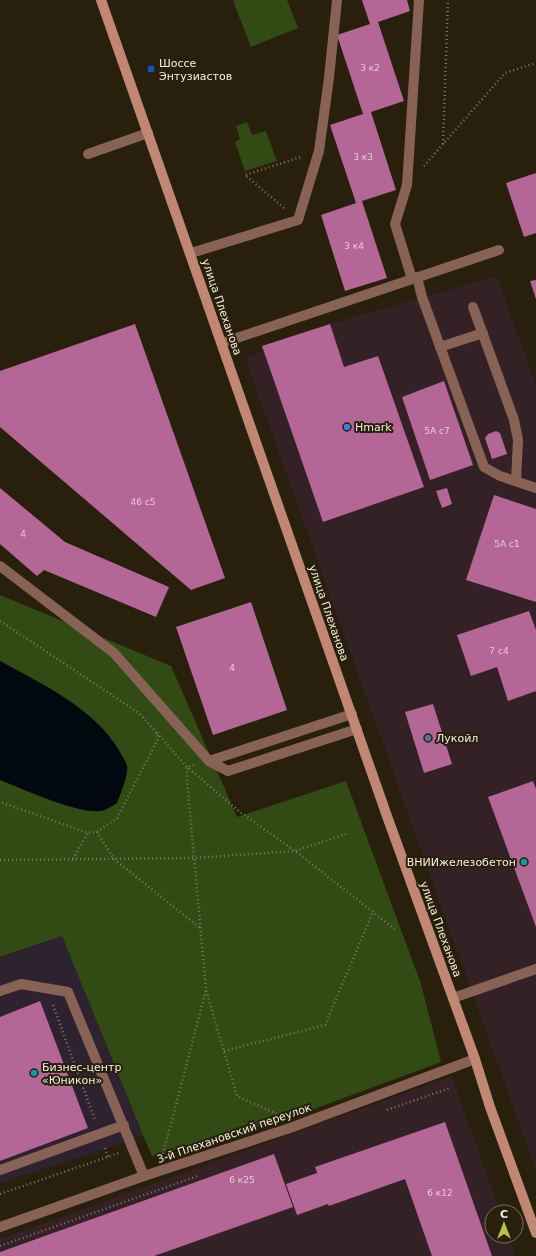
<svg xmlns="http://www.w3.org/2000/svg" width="536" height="1256" font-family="'DejaVu Sans',sans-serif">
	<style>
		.commercial { fill: #2f2230 }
		.industrial { fill: #342125 }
		.green { fill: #324b14 }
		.water { fill: #01080f }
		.building { fill: #b46697 }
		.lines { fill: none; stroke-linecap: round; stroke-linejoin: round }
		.path { stroke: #7f7767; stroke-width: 2.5; stroke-dasharray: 1 3; stroke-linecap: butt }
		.lane { stroke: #876255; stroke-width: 10 }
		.street { stroke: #876255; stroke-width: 10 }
		.secondary { stroke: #c28772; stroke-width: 10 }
		.transit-dot { fill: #1a4fb4; stroke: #281f0c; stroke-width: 1.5 }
		.shop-dot { fill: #3f7fe0; stroke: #281f0c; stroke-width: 1.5 }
		.service-dot { fill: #5c6f8a; stroke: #281f0c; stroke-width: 1.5 }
		.culture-dot { fill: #0f9aa8; stroke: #281f0c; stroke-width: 1.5 }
		.labels { text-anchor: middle; stroke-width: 4; stroke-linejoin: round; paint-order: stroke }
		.number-label { font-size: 9px; fill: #e5cdd0 }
		.poi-label { font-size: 11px; fill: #f5efe3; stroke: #281f0c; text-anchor: start }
		.street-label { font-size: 11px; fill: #f5efe3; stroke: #281f0c }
	</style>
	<rect width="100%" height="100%" fill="#281f0c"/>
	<polygon class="commercial" points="62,936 143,1135 106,1149 0,1183 0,958"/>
	<g class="industrial">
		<polygon points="497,276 536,386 536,1171 245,358 330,324"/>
		<polygon points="452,1076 500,1212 492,1212 492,1236 508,1236 515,1256 0,1256 0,1239"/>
	</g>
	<g class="green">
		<polygon points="235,0 287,0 298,28 251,47 233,1"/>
		<polygon points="247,122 252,135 266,131 277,161 245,171 235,142 240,139 236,126"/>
		<polygon points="0,595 171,666 237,817 346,781 421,984 441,1062 287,1119 152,1156 143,1135 62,936 0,957"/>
	</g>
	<path class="water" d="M0,661C42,684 96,709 120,752C122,756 126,761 127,766C129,774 120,795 117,803C112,806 105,811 100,811C77,814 23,789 0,780Z"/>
	<g class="building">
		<polygon points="362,0 407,0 410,11 378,22 404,101 371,112 396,190 362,201 387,278 345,291 321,215 356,203 330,125 363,114 337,35 370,24"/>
		<polygon points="536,173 536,233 524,237 506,183"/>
		<polygon points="536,280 536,299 530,281"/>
		<polygon points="135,324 225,578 191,590 0,427 0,371"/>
		<polygon points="330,324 344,367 378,356 424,487 323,522 262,346"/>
		<polygon points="444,381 473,465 430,480 402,397"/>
		<polygon points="496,431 500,433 507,454 492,459 485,438 488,434"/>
		<polygon points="0,488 65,542 169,587 156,617 44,570 37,576 0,544"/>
		<polygon points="447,488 452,504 442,508 436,491"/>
		<polygon points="494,495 536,509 536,602 466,580"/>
		<polygon points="251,602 287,710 213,735 176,627"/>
		<polygon points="529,611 536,630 536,691 508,701 497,667 471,676 457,635"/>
		<polygon points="433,704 452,764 424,773 405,712"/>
		<polygon points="533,781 536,789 536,927 488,797"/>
		<polygon points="40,1001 88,1128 0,1161 0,1017"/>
		<polygon points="445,1122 492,1256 432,1256 405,1179 329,1206 328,1204 297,1215 286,1184 317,1173 320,1181 315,1167"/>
		<polygon points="274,1154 293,1207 154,1256 0,1256 0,1252"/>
	</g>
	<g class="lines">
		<g class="path">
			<polyline points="443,144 448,0"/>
			<polyline points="424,166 505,73 536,63"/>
			<polyline points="284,208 245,175 301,157"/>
			<polyline points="0,621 139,713 157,733 158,739 117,818 97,832 88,833 0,802"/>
			<polyline points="157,733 187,767 240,812 295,851 396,930"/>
			<polyline points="194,765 187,767 187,780 206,990 237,1096 279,1115"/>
			<polyline points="97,832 114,859 200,928"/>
			<polyline points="73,859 88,833"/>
			<polyline points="0,860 193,858 295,851 349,833"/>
			<polyline points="53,1005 95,1120"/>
			<polyline points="224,1051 325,1025 373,912"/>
			<polyline points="387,1110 450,1088"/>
			<polyline points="105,1148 108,1157"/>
			<polyline points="163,1154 206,990"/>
			<polyline points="0,1194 119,1153"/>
			<polyline points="0,1246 198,1176"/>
		</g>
		<g class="lane">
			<polyline points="88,154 148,133"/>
			<polyline points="191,253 298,220 319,151 329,78 337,0"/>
			<polyline points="417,277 422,297 484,467 500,476 536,488"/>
			<polyline points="412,279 395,224 407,185 419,0"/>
			<polyline points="473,307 514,420 518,440 516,481"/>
			<polyline points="222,343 499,250"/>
			<polyline points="440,347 483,333"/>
			<polyline points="0,566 114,653 209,761 228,771 357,729"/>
			<polyline points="209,761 352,714"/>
			<polyline points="0,991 21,984 68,992 144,1176"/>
			<polyline points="453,998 536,969"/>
			<polyline points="0,1170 124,1125"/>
		</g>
		<polyline class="street" points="0,1227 144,1176 290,1128 475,1059"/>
		<polyline class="secondary" points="101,0 388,819 475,1059 490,1107 536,1233"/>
	</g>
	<rect class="transit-dot" x="147" y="65" width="8" height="8" rx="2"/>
	<circle class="shop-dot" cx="347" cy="427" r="4"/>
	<circle class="service-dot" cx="428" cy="738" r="4"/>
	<g class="culture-dot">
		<circle cx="524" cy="862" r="4"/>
		<circle cx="34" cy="1073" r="4"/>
	</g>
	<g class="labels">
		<g class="number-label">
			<text x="370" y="71">3 к2</text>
			<text x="363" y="160">3 к3</text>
			<text x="354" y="249">3 к4</text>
			<text x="437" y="434">5А с7</text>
			<text x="143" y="505">46 с5</text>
			<text x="23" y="537">4</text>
			<text x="507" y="547">5А с1</text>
			<text x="499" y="654">7 с4</text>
			<text x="232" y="671">4</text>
			<text x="242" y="1183">6 к25</text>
			<text x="440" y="1196">6 к12</text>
		</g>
		<g class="poi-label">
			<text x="159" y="67">Шоссе<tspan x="159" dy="13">Энтузиастов</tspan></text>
			<text x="355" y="431">Hmark</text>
			<text x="436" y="742">Лукойл</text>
			<text x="516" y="866" text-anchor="end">ВНИИжелезобетон</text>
			<text x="42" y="1071">Бизнес-центр<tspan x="42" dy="13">«Юникон»</tspan></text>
		</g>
		<g class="street-label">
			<text transform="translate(222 307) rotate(71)" y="4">улица Плеханова</text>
			<text transform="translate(329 613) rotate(71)" y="4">улица Плеханова</text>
			<text transform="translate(441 929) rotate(70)" y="4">улица Плеханова</text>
			<text transform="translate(234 1133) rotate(-19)" y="4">3-й Плехановский переулок</text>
		</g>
	</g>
	<g transform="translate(504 1224)"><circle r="19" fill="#281f0c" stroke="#7a7262"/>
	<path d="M0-3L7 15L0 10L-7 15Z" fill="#b9c046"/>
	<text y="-6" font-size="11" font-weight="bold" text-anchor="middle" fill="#f5efe3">С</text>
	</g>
</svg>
